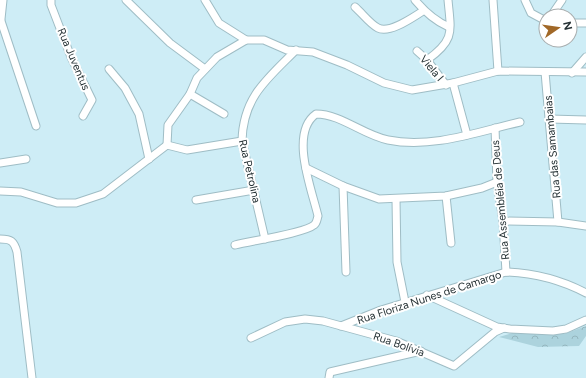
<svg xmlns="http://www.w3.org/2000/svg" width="586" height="378" font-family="Figtree,sans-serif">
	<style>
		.forest { fill: url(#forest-crowns) }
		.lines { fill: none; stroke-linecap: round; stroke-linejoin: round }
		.minor-casing { stroke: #9fbdc5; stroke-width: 9 }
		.minor { stroke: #fff; stroke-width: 7 }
		.labels { text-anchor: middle; stroke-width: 4; stroke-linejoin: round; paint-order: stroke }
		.street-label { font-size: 11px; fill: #253134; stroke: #fff }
	</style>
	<defs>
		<pattern id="forest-crowns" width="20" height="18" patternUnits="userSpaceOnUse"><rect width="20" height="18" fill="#acd3dd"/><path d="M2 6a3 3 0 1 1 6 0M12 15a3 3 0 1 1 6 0" fill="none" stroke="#94b6be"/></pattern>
	</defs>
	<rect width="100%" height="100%" fill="#ceedf6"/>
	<polygon class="forest" points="586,326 586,336 579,346 538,347 499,337 519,331 564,334"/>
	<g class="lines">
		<g class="minor-casing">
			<g id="minor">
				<polyline points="51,0 51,5 71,57 92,100 83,116"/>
				<polyline points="126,0 170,43 205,69"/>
				<polyline points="205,0 219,23 246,40"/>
				<path d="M415,0C425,12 435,21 449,27"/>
				<polyline points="493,0 498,71"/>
				<polyline points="525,0 531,13 546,21"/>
				<path d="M355,7C362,13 370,24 378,28C390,34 413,17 423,11"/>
				<polyline points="551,16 562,0"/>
				<polyline points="0,18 36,126"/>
				<polyline points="1,19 3,0"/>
				<polyline points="570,23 586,23"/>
				<polyline points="417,51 427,60 446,85"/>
				<path d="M427,60C455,40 451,32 448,0"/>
				<polyline points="109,69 125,88 139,114 149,159"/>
				<polyline points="545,72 558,222"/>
				<polyline points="572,73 586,57"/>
				<polyline points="453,83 467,135"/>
				<polyline points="190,94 224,114"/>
				<polyline points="550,119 586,120"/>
				<polyline points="495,128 497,182 503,221 506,272"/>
				<polyline points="167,145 168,125 190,94 197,78 217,57 246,40 264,40 287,50 313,52 347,65 384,83 412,90 453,83 498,71 586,72"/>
				<polyline points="167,145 187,150 242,141"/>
				<polyline points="0,163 26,159"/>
				<polyline points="306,168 343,186 379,199 446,196 482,188 497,182"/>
				<polyline points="343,186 346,272"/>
				<polyline points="0,191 21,192 57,203 76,203 103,194 167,145"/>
				<polyline points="446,196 451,243"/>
				<polyline points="396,199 397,262 405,302"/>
				<polyline points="196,200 254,190"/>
				<polyline points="503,221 558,222 586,226"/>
				<path d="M0,239C11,239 14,241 17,252L32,378"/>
				<path d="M265,239L242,141C243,97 267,79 296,50"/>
				<path d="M235,245C250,241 305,233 314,225C317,223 317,219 318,216C312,190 289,133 316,114C341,114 363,135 388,140C431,149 477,132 520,122"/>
				<polyline points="427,295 497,327 510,329 553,331 566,329 586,320"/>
				<path d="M341,326L381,310L506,272C534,273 561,280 586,293"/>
				<polyline points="251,338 285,322 305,319 323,321 396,341 454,366 495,332 504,328"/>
				<polyline points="329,378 330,372 421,351"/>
			</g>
		</g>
		<use href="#minor" class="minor"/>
	</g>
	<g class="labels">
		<g class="street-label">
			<text transform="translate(74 59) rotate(67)" y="4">Rua Juventus</text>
			<text transform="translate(432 68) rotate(49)" y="4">Viela I</text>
			<text transform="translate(552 147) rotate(-95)" y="4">Rua das Samambaias</text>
			<text transform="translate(250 171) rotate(77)" y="4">Rua Petrolina</text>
			<text transform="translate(500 200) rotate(-95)" y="4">Rua Assembléia de Deus</text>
			<text transform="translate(429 297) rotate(-18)" y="4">Rua Floriza Nunes de Camargo</text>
			<text transform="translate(399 344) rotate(19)" y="4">Rua Bolívia</text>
		</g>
	</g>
	<g transform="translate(558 28) rotate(77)"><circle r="19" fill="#ffffff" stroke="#a8adae"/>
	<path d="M0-3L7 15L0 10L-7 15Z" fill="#a16827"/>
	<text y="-6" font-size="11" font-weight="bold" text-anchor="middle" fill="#253134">N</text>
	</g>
</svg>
